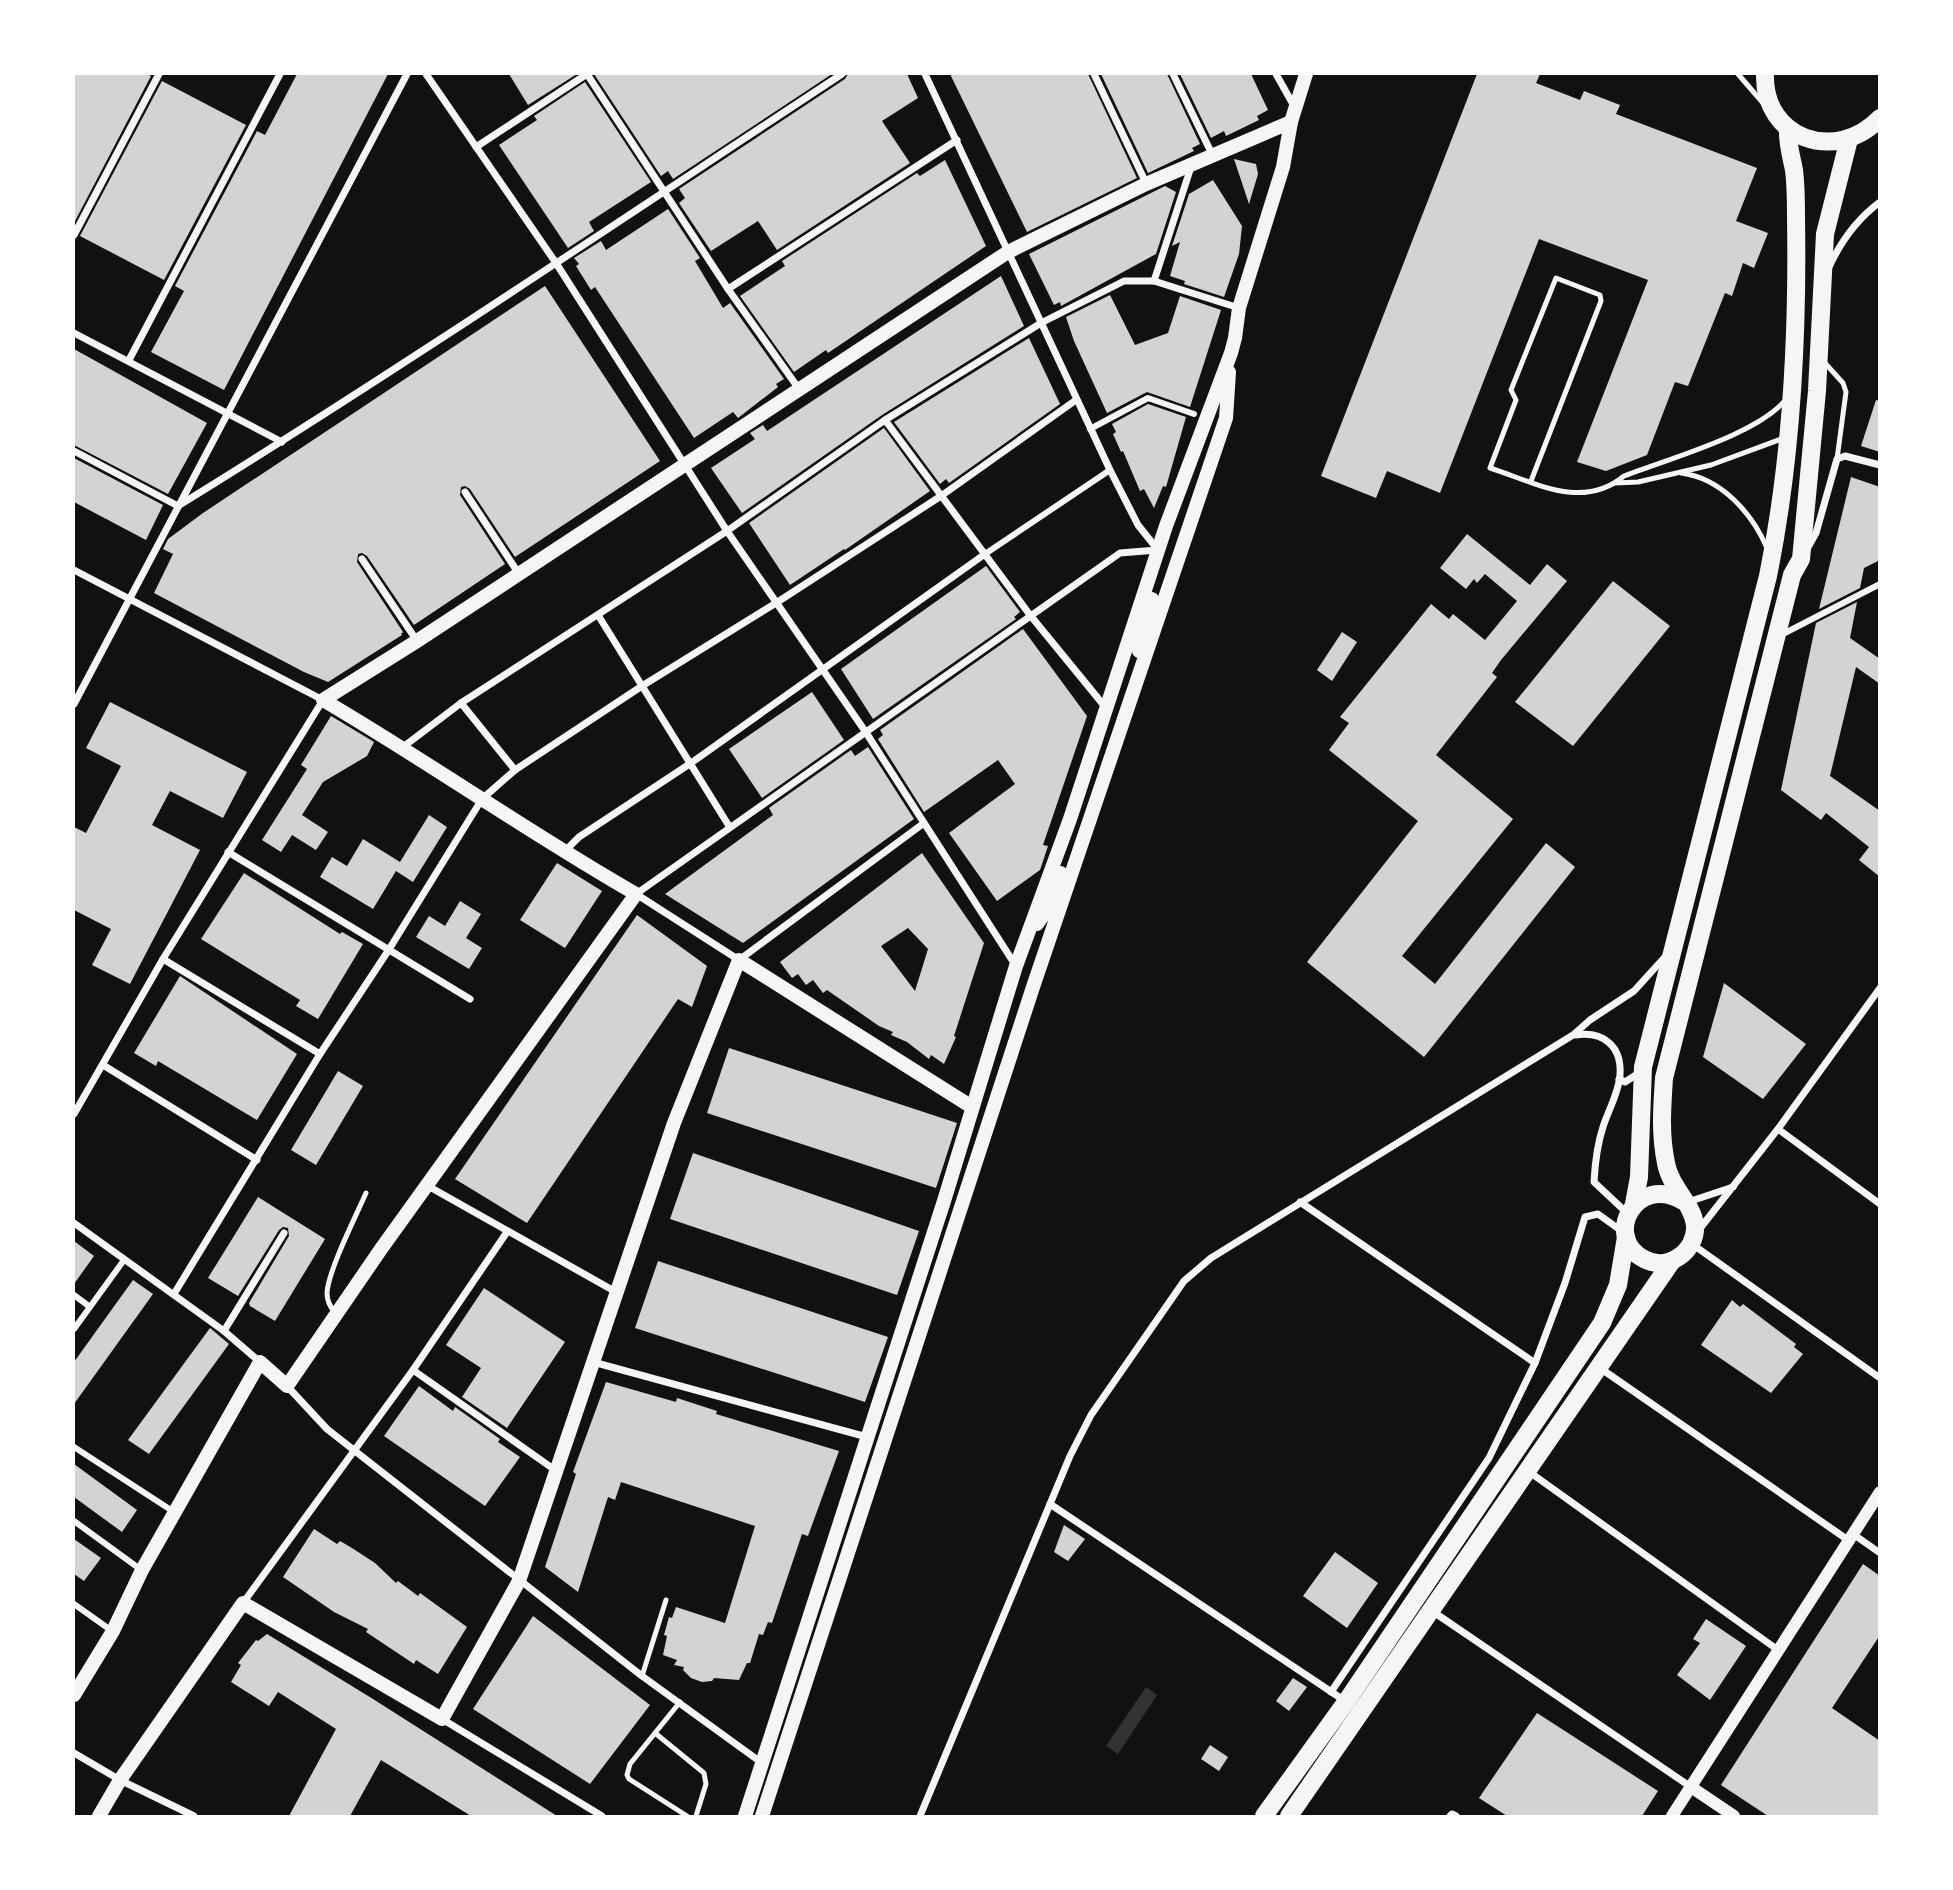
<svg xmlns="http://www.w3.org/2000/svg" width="1953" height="1890" font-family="'IBM Plex Sans',sans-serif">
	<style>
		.water { fill: #333 }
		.building { fill: #d3d3d3; fill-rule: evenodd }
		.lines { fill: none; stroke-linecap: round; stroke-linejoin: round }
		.service { stroke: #f5f5f5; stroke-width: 5 }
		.pedestrian { stroke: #f5f5f5; stroke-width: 6 }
		.minor { stroke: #f5f5f5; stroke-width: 7 }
		.tertiary { stroke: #f5f5f5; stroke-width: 12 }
		.secondary { stroke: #f5f5f5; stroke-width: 14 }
		.primary { stroke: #f5f5f5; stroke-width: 18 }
	</style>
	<rect width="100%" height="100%" fill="#111"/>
	<polygon class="water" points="1146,1687 1157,1695 1118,1754 1106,1746"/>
	<g class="building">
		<polygon points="74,74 147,74 151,76 74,223"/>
		<polygon points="297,74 388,74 224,390 151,352 184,291 175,286 257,131 265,135"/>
		<polygon points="509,74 577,74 528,105"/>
		<polygon points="594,74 832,74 673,179 668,171 661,176"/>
		<polygon points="848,74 907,74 918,98 882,121 910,163 777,250 758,221 711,251 679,203 685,198 679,189 845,79"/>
		<polygon points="950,74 1088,74 1137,178 1027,232"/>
		<polygon points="1101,74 1167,74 1200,144 1192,148 1194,151 1148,173"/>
		<polygon points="1180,74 1251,74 1268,110 1257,116 1259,120 1226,136 1224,131 1211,138"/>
		<polygon points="1477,74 1540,74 1536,83 1580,100 1584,91 1620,105 1616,114 1757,168 1736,221 1768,233 1754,268 1743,263 1732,296 1725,293 1688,386 1675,382 1647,455 1606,471 1577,462 1648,280 1539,239 1440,493 1387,471 1376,498 1321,476"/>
		<polygon points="162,81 246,125 164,280 80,236"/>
		<polygon points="585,82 651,182 589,222 594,231 568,248 499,145 537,120 534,116"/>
		<polygon points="1234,159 1256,164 1258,174 1249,204"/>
		<polygon points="945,160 986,246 828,353 826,350 794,372 740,296 785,266 782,261 917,173 920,176"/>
		<polygon points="1213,180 1242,226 1239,254 1224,297 1184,284 1185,281 1170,276 1180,242 1172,246 1189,194"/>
		<polygon points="1165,186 1176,192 1156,254 1061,306 1060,302 1054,305 1029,254"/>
		<polygon points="668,209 700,258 695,261 723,308 730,303 784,379 776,384 778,387 738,418 733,412 694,438 595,287 591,290 576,266 579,264 574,258 601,241 606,250"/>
		<polygon points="1001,276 1024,326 882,415 742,513 711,468 755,439 750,433 763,425 767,431"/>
		<polygon points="545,286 660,461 515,557 470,489 465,486 461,487 460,495 505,564 414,625 367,556 362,553 358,554 357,562 403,632 401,634 402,635 328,682 304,672 154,593 173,554 163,549 168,539 203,513"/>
		<polygon points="1110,295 1135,345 1168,333 1180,296 1221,310 1190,407 1147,392 1107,413 1074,341 1066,317"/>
		<polygon points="1029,338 1060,404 949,483 946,479 940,484 894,422"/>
		<polygon points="74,349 207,423 168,494 74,445"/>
		<polygon points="1876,400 1880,401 1880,452 1861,446"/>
		<polygon points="1148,404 1186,417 1166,487 1163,486 1154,508 1144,489 1140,491 1123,451 1121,452 1113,434 1116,432 1112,424"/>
		<polygon points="884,428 930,491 845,550 844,549 790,585 749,523"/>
		<polygon points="74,458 163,505 146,540 74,502"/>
		<polygon points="1851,477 1880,487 1880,560 1864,568 1860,588 1819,609"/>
		<polygon points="1467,534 1530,585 1547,564 1567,581 1501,660 1492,673 1497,677 1436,755 1513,819 1402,956 1435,984 1546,843 1575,867 1424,1057 1307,962 1418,821 1329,750 1349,723 1340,717 1431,604 1449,619 1453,614 1485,640 1517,601 1485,574 1477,583 1474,579 1466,589 1440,568"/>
		<polygon points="986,566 1020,612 1014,617 1016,619 873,719 841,669"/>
		<polygon points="1613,581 1670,626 1573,746 1515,702"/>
		<polygon points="1857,602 1850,638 1880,659 1880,684 1856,667 1830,776 1880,811 1880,877 1859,860 1869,847 1826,813 1821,820 1781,790 1816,623"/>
		<polygon points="1023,629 1087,716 1043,845 1048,846 1040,870 997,901 949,833 1015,784 998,760 924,812 878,739 883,735 880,730"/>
		<polygon points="1342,632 1357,642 1332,681 1317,670"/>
		<polygon points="812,692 844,740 762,798 729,749"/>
		<polygon points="110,702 247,772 223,818 170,791 152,825 200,850 130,984 92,965 111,929 74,910 74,827 86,833 121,766 86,748"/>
		<polygon points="331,716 374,742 367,756 323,782 302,815 328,832 316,850 292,835 281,852 262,840 307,769 301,765"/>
		<polygon points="868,747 914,819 743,943 665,894 773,815 769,808 851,750 855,756"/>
		<polygon points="429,815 447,827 413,882 396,871 373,909 320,877 332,857 347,866 363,839 400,862"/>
		<path d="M922,853L984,943L954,1036L956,1037L944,1064L931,1055L929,1059L907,1042L891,1035L893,1032L879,1026L827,990L823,993L813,980L806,985L798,974L792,978L780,962ZM908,928L928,949L915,991L881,946Z"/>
		<polygon points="557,863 602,891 565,948 520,920"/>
		<polygon points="244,873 340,934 342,932 363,944 318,1019 296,1006 300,1000 201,939"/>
		<polygon points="460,901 481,914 466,938 482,948 469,969 416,937 429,916 445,926"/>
		<polygon points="637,915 707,966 692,1007 678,999 527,1223 455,1179"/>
		<polygon points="180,976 297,1054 257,1120 158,1061 156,1066 134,1053"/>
		<polygon points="1724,983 1806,1044 1763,1099 1703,1057"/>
		<polygon points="729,1048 957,1123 936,1188 707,1113"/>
		<polygon points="338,1071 363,1086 316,1165 291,1150"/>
		<polygon points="693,1153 919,1231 897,1295 670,1219"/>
		<polygon points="258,1197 325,1239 275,1321 250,1306 249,1303 289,1236 288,1228 283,1227 279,1230 238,1296 208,1278"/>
		<polygon points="74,1241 94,1256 74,1284"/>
		<polygon points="658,1261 888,1337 865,1402 635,1328"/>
		<polygon points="133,1280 153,1294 74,1404 74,1362"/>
		<polygon points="484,1288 565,1342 507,1428 462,1397 481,1368 446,1345"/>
		<polygon points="1732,1300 1740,1307 1743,1304 1796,1344 1794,1347 1803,1354 1771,1393 1701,1345"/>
		<polygon points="210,1328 229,1344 149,1454 128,1440"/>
		<polygon points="606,1382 676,1402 677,1398 717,1411 716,1414 839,1451 808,1536 802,1534 772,1623 768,1622 763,1635 759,1634 750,1663 747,1663 739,1680 714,1678 712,1681 702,1682 691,1678 683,1670 684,1667 674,1665 677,1660 663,1655 667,1636 664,1635 669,1617 672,1618 676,1607 725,1623 755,1526 621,1482 615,1500 608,1497 578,1592 545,1567 576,1474 573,1472"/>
		<polygon points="419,1386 453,1411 455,1407 500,1439 498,1442 520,1457 485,1506 384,1436"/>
		<polygon points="74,1464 137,1510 122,1532 74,1497"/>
		<polygon points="1064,1525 1085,1539 1068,1561 1054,1552"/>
		<polygon points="314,1529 337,1544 340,1541 352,1548 375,1563 396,1583 398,1581 418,1596 420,1593 467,1627 438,1674 416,1660 414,1664 366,1632 368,1629 334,1612 283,1577"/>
		<polygon points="74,1539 101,1558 84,1581 74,1574"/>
		<polygon points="1335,1552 1378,1583 1347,1628 1303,1596"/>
		<polygon points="1863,1564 1880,1576 1880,1635 1832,1708 1880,1741 1880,1816 1768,1816 1721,1785"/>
		<polygon points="533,1616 650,1705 590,1784 473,1709"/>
		<polygon points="1706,1619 1746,1646 1710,1700 1677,1675 1700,1643 1693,1639"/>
		<polygon points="267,1634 373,1699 557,1816 471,1816 381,1760 350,1816 289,1816 336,1729 278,1692 269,1706 231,1682 241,1665 238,1663 256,1640 258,1641"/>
		<polygon points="1293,1678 1307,1687 1289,1711 1276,1701"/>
		<polygon points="1537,1713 1658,1791 1642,1816 1507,1816 1479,1798"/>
		<polygon points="1210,1745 1228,1757 1219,1771 1201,1759"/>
	</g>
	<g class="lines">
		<g class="service">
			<polyline points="1738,74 1763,103"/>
			<polyline points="1824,362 1843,383 1846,392 1837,459"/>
			<path d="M1681,473C1721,478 1752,513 1767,548"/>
			<path d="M1531,481L1601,301L1600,295L1556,278L1511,390L1516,400L1490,468C1534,482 1582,511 1624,476C1667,459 1760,434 1787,398"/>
			<polyline points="1615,483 1638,482 1711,465 1784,438"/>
			<path d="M335,1313C330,1306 327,1301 327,1293C328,1271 356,1216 366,1193"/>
			<polyline points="642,1676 666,1600"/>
			<polyline points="680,1702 630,1764 627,1775 629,1779 687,1816"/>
			<polyline points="655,1733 704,1773 706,1784 696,1816"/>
		</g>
		<g class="pedestrian">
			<polyline points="1090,429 1148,398 1194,414"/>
			<polyline points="985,554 1110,470"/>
			<polyline points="1781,635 1880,584"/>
			<polyline points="74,1295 90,1307"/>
			<polyline points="74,1329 124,1260"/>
			<polyline points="74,1447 174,1512"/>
			<polyline points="74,1521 140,1569"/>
			<polyline points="74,1604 112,1631"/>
		</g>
		<g class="minor">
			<polyline points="426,74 556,263 727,531 865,731 1016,966"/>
			<polyline points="587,74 728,289 799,389"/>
			<polyline points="925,74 1110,470 1138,525 1158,550"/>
			<polyline points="1094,74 1146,183"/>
			<polyline points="1173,74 1212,154"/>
			<polyline points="1276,74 1294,106"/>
			<polyline points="476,147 587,74"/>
			<polyline points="74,235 159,74"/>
			<path d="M1829,267C1841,241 1857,219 1880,202"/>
			<polyline points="1154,281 1191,167"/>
			<polyline points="728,289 957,140"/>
			<polyline points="74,333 282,442"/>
			<polyline points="129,360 280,74"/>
			<polyline points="885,420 1030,615 1106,708"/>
			<polyline points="74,451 178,506"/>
			<polyline points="465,492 519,574"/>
			<path d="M178,506C403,367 622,219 842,74"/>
			<polyline points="1807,549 1816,533 1837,459 1845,456 1880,465"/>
			<polyline points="362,559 417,641"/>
			<polyline points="74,570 323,700 163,959 74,1114"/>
			<polyline points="598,615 729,826"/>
			<polyline points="461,703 515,770"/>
			<polyline points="74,704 407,74"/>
			<polyline points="403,747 461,703 727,531 885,420 1041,323 1124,281 1154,281 1239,308"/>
			<polyline points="924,823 739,960 636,894 1120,553 1157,550"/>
			<polyline points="228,852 470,999"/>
			<polyline points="564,852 579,837 691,763 985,554"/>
			<polyline points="163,959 320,1054"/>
			<path d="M1576,1035C1603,1031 1622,1046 1620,1075C1619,1092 1608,1111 1603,1127C1597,1145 1595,1164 1594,1182L1627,1213"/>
			<polyline points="103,1065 257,1160"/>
			<polyline points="1619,1079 1625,1082 1639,1073"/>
			<polyline points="1778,1129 1880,1204"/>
			<polyline points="428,1186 616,1292"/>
			<polyline points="1300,1202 1535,1363"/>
			<polyline points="1688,1202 1733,1187"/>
			<polyline points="74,1223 224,1331 260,1362"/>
			<polyline points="1698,1231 1778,1129 1880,988"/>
			<polyline points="1692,1244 1880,1378"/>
			<polyline points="174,1294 320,1054 388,951 482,799 515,770 642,686 776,603 941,496 1076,400"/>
			<polyline points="224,1331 284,1233"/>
			<polyline points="593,1362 867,1437"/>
			<polyline points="1600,1368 1848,1540"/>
			<polyline points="413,1370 555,1470"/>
			<polyline points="287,1386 327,1429 642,1676 762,1763"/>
			<polyline points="1528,1471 1778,1650"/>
			<polyline points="1050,1504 1345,1701"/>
			<polyline points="1853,1534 1880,1553"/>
			<polyline points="243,1603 413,1370 507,1232"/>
			<polyline points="1432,1611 1691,1787"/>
			<polyline points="1331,1692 1489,1458 1535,1363 1565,1283 1585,1217 1598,1214 1623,1232"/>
			<polyline points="442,1719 602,1816"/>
			<polyline points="74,1753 120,1780 194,1816"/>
			<polyline points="920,1816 1070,1456 1091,1415 1184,1281 1211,1258 1573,1035 1590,1020 1634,991 1664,958"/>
			<polyline points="1450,1816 1452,1814 1456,1816"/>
		</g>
		<g class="tertiary">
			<polyline points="1691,1787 1734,1816"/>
			<polyline points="1672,1816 1880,1492"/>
		</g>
		<g class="secondary">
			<polyline points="1139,651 1152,599"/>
			<polyline points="1037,924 1049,907 1061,873"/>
			<path d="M74,1695L113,1631L142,1570L260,1362L287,1386L381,1249L636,894C529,833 429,762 323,700L417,641L1008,252L1146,184L1291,122"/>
			<polyline points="99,1816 120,1780 243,1603 442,1719 519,1581 674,1123 739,960 972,1107"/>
			<polyline points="745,1816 944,1201 1016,966 1070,819 1166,526 1231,353 1235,338 1239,308 1283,167 1291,122 1306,74"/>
			<polyline points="762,1816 1033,987 1226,418 1229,372"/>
		</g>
		<g class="primary">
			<path d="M1765,74C1763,139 1836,164 1880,118"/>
			<path d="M1683,1201C1636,1173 1602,1237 1644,1259C1668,1272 1697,1251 1695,1225C1693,1204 1670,1187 1666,1163C1660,1134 1662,1108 1664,1078L1792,575L1801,559L1817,391L1825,234L1849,139"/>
			<path d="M1634,1204L1639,1177L1643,1067L1768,576C1792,458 1798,339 1796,218C1796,202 1796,186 1794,170C1791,155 1787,142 1788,128"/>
			<polyline points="1264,1816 1346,1702 1602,1323 1618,1285 1626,1237"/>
			<polyline points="1289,1816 1672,1261"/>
		</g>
	</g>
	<rect width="1953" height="1890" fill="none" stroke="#ffffff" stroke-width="150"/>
</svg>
